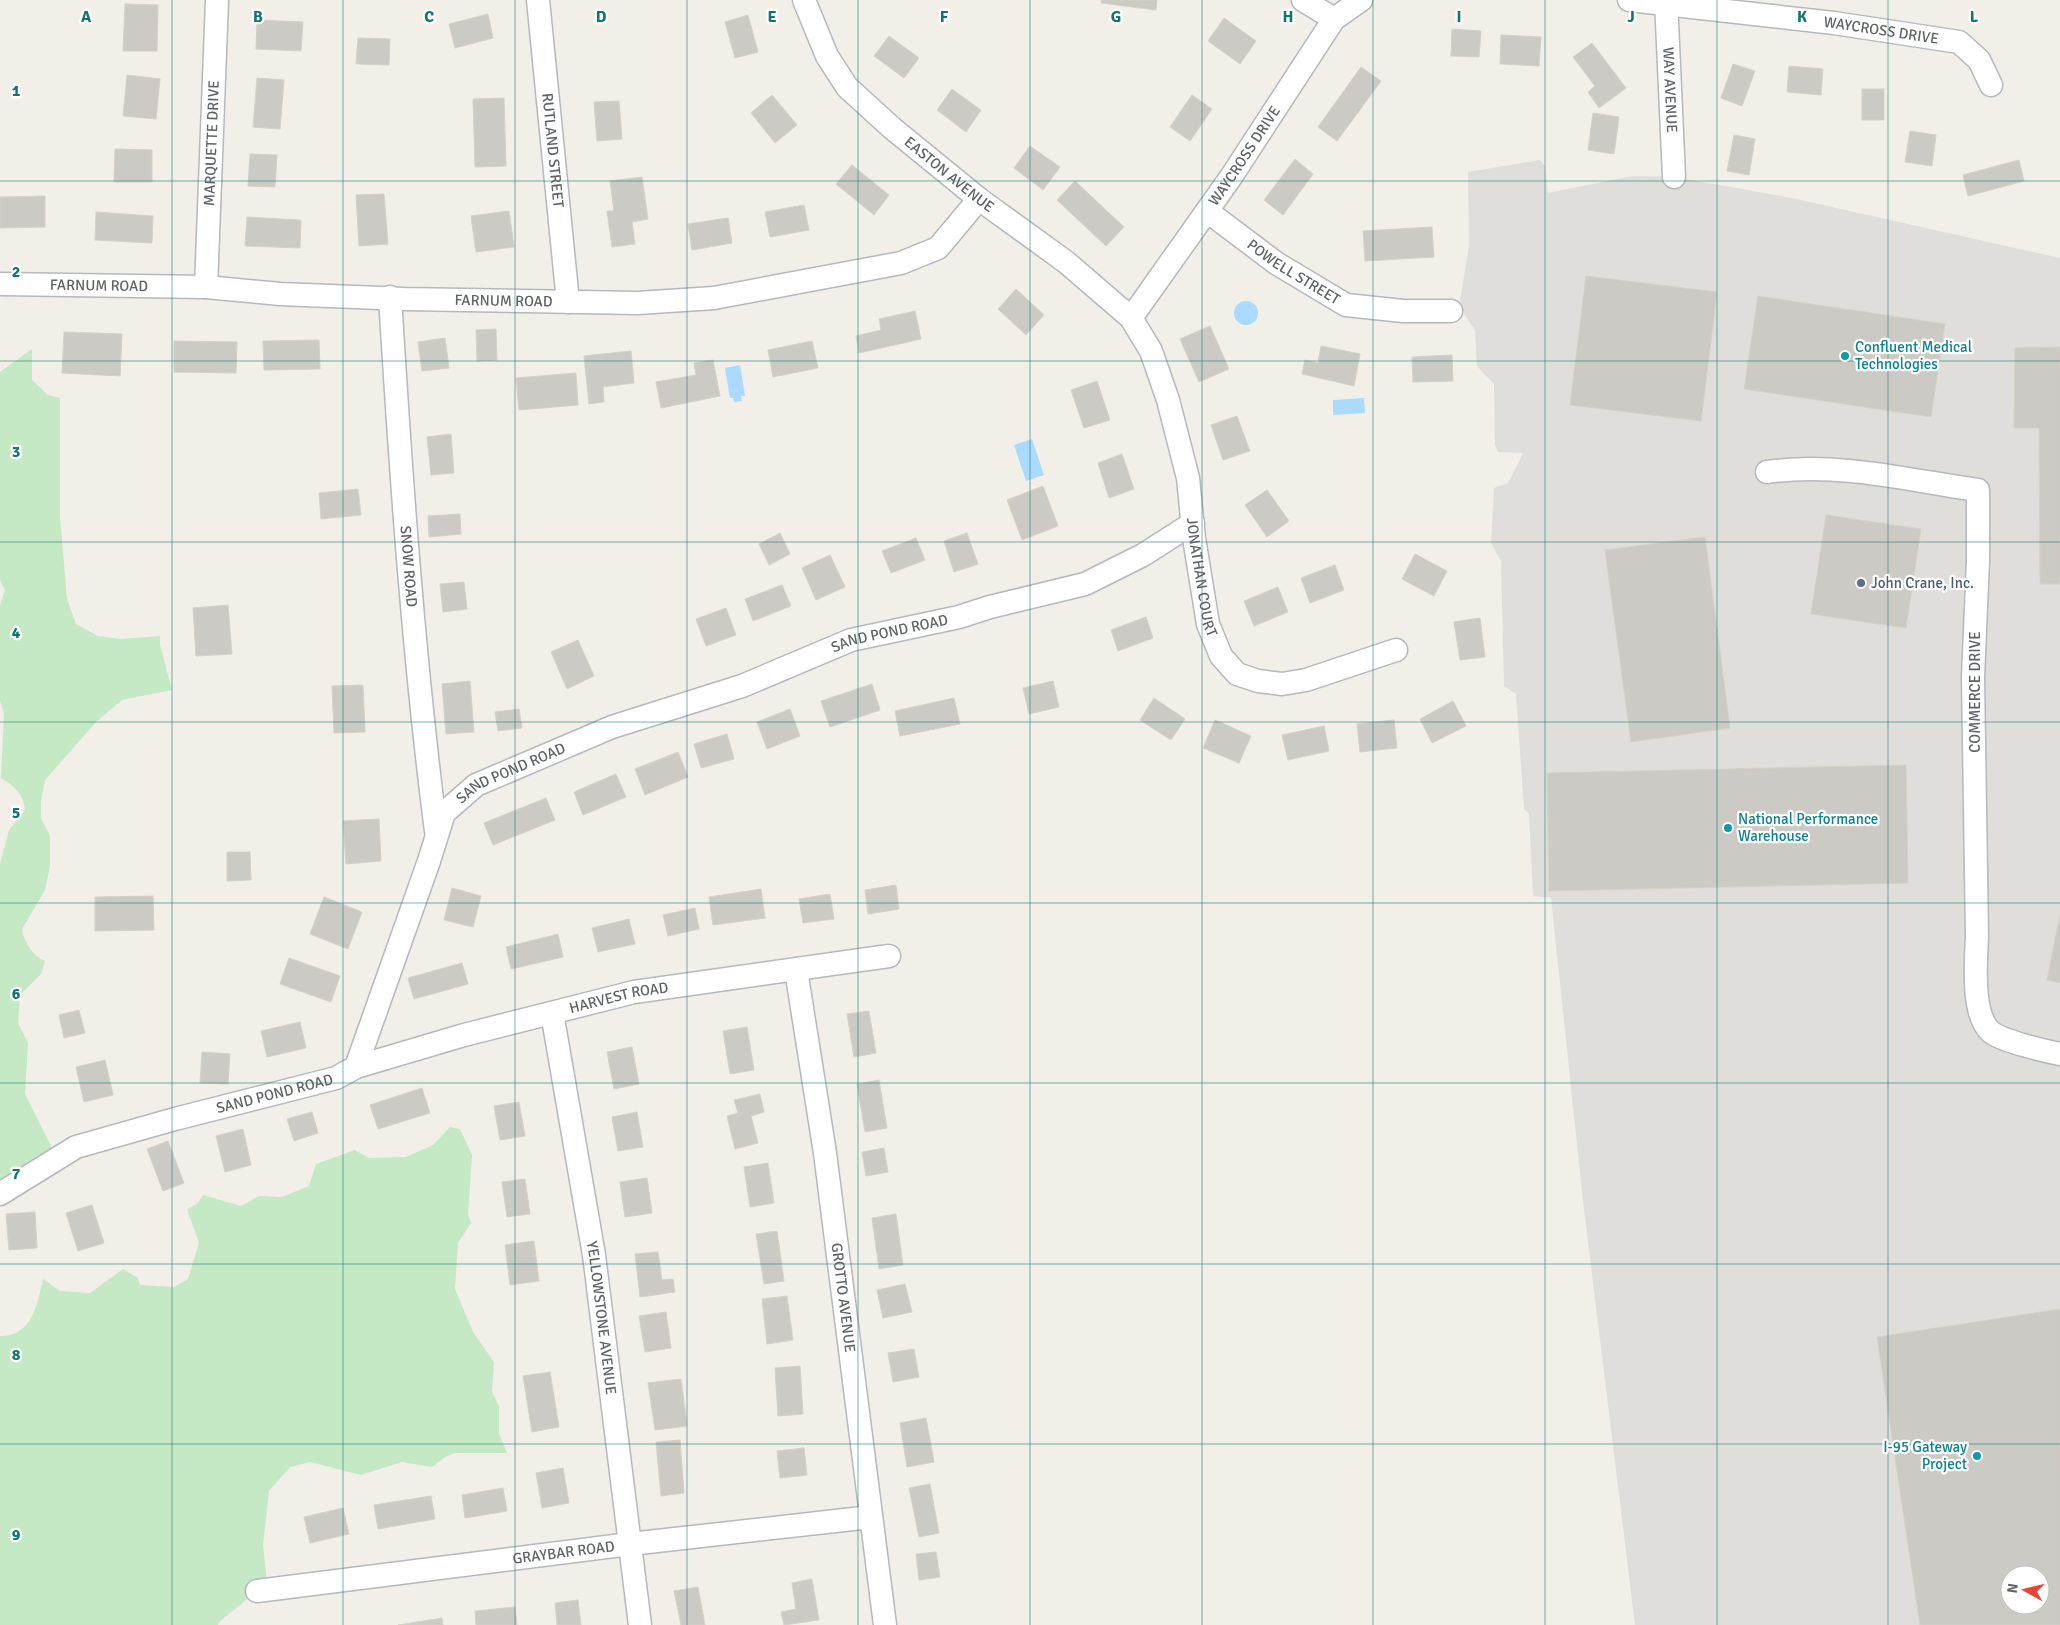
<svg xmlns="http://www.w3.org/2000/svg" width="2060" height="1625" font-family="Signika,sans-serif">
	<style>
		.industrial { fill: #e0deda; fill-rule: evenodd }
		.green { fill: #c5e8c5 }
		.water { fill: #aadaff }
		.building { fill: #cccac5; stroke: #d6d1c6; fill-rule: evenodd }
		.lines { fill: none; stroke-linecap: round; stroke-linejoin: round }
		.street-casing { stroke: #b5b8bc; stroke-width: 25 }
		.street { stroke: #fff; stroke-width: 22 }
		.grid { fill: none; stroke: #0f766e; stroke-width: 1; stroke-opacity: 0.55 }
		.culture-dot { fill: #0f9aa8; stroke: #fff; stroke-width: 2 }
		.service-dot { fill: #5c6f8a; stroke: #fff; stroke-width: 2 }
		.labels { text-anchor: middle; stroke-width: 4.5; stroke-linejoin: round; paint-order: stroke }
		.street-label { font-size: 15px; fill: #5f6368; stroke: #fff }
		.culture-label { font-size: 15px; fill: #0d838f; stroke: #fff; text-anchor: start }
		.service-label { font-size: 15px; fill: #4e5e75; stroke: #fff; text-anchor: start }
		.grid-label { font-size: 16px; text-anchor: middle; font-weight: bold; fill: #0f766e; stroke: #fff; stroke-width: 4.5; stroke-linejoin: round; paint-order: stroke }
	</style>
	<rect width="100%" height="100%" fill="#f1efe8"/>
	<path class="industrial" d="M1540,160L1545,166L1548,193L1632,176L1674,177L1792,198L2060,258V1625H1635L1583,1201L1551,898L1533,896L1529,814L1524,809L1516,694L1504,686L1501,561L1491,543L1494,488L1508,483L1523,453L1498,452L1495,445L1494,384L1477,366L1475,330L1459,307L1469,246L1468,172ZM2010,1575H2040V1605H2010Z"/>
	<g class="green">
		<path d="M32,349V380L48,395L60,398V517L67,599L76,624L98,636L120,639L160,636V645L172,690L122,700L96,722L45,780L41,801V818L50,836V866L45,890L22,929C25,944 31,954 45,961L41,974L20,995L18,1023L28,1043L25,1094L55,1154L0,1189V864L9,830L25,810C24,795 15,786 1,778L4,713L0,701V606L5,590L0,580V372Z"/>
		<path d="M450,1127L460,1129L472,1155L468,1214L471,1223L458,1243L455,1289L473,1332L494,1362L492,1391L499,1407V1434L507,1453H455L445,1457L432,1467L402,1462L361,1475L310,1462L290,1467L269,1491L263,1545L267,1583L219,1622L218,1625H0V1336C33,1336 37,1304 43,1279L60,1291L90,1293L123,1269L138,1278L140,1285L174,1287L188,1279L199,1243L187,1209L197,1204L203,1195L241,1206L259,1196L282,1197L309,1186L316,1164L355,1150L369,1158L406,1157L433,1145Z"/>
	</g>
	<g class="water">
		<circle cx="1246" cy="313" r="12"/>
		<polygon points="740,365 745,396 741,396 742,401 734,402 733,398 730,398 725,368"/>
		<polygon points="1364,398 1365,413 1333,415 1333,400"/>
		<polygon points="1032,439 1044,475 1026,481 1014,445"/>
	</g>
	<g class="building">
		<polygon points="1101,0 1157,0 1156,10 1101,3"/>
		<polygon points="125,4 158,5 157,51 123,51"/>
		<polygon points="488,14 493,38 455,48 449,24"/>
		<polygon points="748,15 758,52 735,58 725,22"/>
		<polygon points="1224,18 1256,41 1240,64 1208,41"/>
		<polygon points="257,20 303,22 301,51 256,49"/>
		<polygon points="1452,29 1481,31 1479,57 1451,56"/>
		<polygon points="1501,35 1541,37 1539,66 1500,64"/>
		<polygon points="889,36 919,58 904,78 874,56"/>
		<polygon points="358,38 390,39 389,65 356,64"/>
		<polygon points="1592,43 1626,88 1599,108 1588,92 1595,86 1573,57"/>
		<polygon points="1733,64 1755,71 1742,106 1721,98"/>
		<polygon points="1789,66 1823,69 1821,95 1787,92"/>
		<polygon points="1361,67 1381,81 1337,141 1318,127"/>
		<polygon points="127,75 160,79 156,119 123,116"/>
		<polygon points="257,78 284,80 280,129 253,127"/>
		<polygon points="952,89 981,110 966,132 937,110"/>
		<rect x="1862" y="89" width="22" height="31"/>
		<polygon points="772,95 797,125 775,143 751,113"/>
		<polygon points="1192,95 1212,109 1190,141 1170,127"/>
		<polygon points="504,98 506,166 475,167 473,99"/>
		<polygon points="619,101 622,139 597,141 594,102"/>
		<polygon points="1593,113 1619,117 1614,154 1588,150"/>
		<polygon points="1910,131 1936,135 1932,166 1905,162"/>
		<polygon points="1734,135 1755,139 1749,175 1727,171"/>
		<polygon points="1030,146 1060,167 1043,190 1014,168"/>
		<polygon points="115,149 152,150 152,182 114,182"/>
		<polygon points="250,154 277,155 275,187 248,186"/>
		<polygon points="1295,159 1313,174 1283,215 1264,200"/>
		<polygon points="2019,160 2024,181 1968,196 1963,175"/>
		<polygon points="852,165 889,195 874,215 836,184"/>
		<polygon points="642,177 648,219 632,222 635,244 612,247 607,211 614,211 610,181"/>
		<polygon points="1075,181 1124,227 1106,246 1057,200"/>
		<polygon points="384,194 388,244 359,246 356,195"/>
		<polygon points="45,196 45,227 0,228 0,197"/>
		<polygon points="804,205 809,230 770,237 765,212"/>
		<polygon points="509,211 514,247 476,252 471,216"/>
		<polygon points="96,212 153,216 152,243 95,240"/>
		<polygon points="247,217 301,220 300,248 245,246"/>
		<polygon points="728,218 732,243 692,250 688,224"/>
		<polygon points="1432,227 1434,257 1365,261 1363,231"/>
		<polygon points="1586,276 1717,292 1701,421 1570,405"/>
		<polygon points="1016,289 1044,315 1026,335 998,309"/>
		<polygon points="1758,296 1945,324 1931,417 1744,389"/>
		<polygon points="915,311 921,339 859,353 856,336 881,330 879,319"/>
		<polygon points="1210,326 1229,369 1199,382 1180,339"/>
		<polygon points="496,329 497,360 477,361 476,330"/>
		<polygon points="64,332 122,334 120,376 62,373"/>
		<polygon points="445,338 449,368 422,371 418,342"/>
		<polygon points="319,340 320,369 264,370 263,341"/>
		<polygon points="174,341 237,342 236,373 174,372"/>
		<polygon points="812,341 818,368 773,377 768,350"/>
		<polygon points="1321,346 1360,354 1354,386 1302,374 1305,360 1318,363"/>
		<polygon points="2060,347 2060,584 2040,584 2039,428 2014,428 2015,348"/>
		<polygon points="631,351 634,383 603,387 604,402 589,404 584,356"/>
		<polygon points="1452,355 1453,381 1413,382 1412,357"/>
		<polygon points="713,360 720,396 661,408 656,382 696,375 694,363"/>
		<polygon points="576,373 578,405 519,410 516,378"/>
		<polygon points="1097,381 1110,420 1084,428 1071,390"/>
		<polygon points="1237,416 1250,451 1223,460 1211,425"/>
		<polygon points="451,434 454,473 431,475 427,437"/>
		<polygon points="1122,454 1134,489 1109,498 1098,463"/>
		<polygon points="1043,486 1058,526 1022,540 1007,500"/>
		<polygon points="358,489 361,515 321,519 319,493"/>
		<polygon points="1267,490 1289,521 1267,537 1245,505"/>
		<polygon points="460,514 461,534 429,537 428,516"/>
		<polygon points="1826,515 1921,529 1906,628 1811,614"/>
		<polygon points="780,533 790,554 769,565 759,544"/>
		<polygon points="967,533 978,564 954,572 944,541"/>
		<polygon points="1705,537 1730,728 1631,742 1605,550"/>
		<polygon points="916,538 925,560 891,573 882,551"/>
		<polygon points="1415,554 1447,571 1434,596 1402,579"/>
		<polygon points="830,555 845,587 816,600 802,568"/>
		<polygon points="1335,565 1344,590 1310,603 1301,578"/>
		<polygon points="464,582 467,609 443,612 440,584"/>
		<polygon points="782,585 791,606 753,621 745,599"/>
		<polygon points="1278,587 1288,612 1254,626 1244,601"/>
		<polygon points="228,605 232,654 196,656 193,608"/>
		<polygon points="726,608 736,635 706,646 696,619"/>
		<polygon points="1146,617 1153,638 1118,651 1111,630"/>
		<polygon points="1480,618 1485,657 1460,660 1454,622"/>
		<polygon points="578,640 594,676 567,689 551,652"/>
		<polygon points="470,681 474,732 446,734 442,684"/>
		<polygon points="1053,681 1059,707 1029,714 1023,688"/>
		<polygon points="872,684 880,710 830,727 821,701"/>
		<polygon points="363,685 365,732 334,733 332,686"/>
		<polygon points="954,698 960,724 900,736 895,711"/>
		<polygon points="1154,698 1185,719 1171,740 1140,720"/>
		<polygon points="1453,701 1466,726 1432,743 1420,719"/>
		<polygon points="519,709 522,728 498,731 495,712"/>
		<polygon points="790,709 800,736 767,749 757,722"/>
		<polygon points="1215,720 1251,736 1239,763 1203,748"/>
		<polygon points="1394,720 1397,748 1360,752 1357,724"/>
		<polygon points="1324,726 1329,751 1288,760 1282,735"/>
		<polygon points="727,734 734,759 701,768 694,744"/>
		<polygon points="678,752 688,777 645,795 635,769"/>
		<polygon points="1906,765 1908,883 1549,891 1547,773"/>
		<polygon points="616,774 626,797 583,815 574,792"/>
		<polygon points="546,798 555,820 493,845 484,823"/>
		<polygon points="379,819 381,861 346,864 343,821"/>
		<polygon points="227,852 250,852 251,880 227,881"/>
		<polygon points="896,885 899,909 868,914 865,890"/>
		<polygon points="452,888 481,896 473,927 444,920"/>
		<polygon points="761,889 765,918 713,925 709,897"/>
		<polygon points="830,894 834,919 803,923 799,899"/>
		<polygon points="153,896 154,930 95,931 95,897"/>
		<polygon points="324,897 362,912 348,949 310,934"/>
		<polygon points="695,908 699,929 668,936 663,915"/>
		<polygon points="2060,915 2060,983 2047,980"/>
		<polygon points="629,919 635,944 598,952 592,928"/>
		<polygon points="558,934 563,957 511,969 506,947"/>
		<polygon points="289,958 340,976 331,1002 280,984"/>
		<polygon points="462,963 468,984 414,999 408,978"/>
		<polygon points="79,1010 85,1033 64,1038 59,1015"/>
		<polygon points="869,1011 876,1053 854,1057 847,1014"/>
		<polygon points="300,1022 306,1048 267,1057 261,1031"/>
		<polygon points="747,1027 754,1070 730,1074 723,1031"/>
		<polygon points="632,1047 639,1084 614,1089 607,1052"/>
		<polygon points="202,1052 230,1054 228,1084 200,1083"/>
		<polygon points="105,1060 113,1095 84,1102 76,1067"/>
		<polygon points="879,1080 887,1128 865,1132 857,1084"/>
		<polygon points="422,1088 430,1113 378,1129 370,1105"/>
		<polygon points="760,1094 764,1112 751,1116 758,1143 735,1149 727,1116 738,1113 734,1100"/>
		<polygon points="519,1102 525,1136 500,1140 494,1106"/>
		<polygon points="312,1112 318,1133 294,1141 287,1119"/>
		<polygon points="637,1112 643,1147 618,1151 612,1117"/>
		<polygon points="243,1129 251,1165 225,1172 216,1136"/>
		<polygon points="168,1141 184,1183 163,1191 147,1149"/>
		<polygon points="884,1148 888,1172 866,1176 862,1152"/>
		<polygon points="768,1163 774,1203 750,1207 744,1167"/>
		<polygon points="647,1178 652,1213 625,1217 620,1182"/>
		<polygon points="525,1179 530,1214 507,1217 502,1182"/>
		<polygon points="92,1205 104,1243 78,1251 66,1213"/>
		<polygon points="35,1212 37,1248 9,1250 6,1214"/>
		<polygon points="896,1214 903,1265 879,1269 872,1218"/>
		<polygon points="777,1231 784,1281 764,1284 756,1234"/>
		<polygon points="534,1241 539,1281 510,1285 505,1245"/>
		<polygon points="658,1252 662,1280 673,1279 675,1292 640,1297 635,1254"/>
		<polygon points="905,1284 912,1312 883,1318 877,1290"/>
		<polygon points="787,1296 793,1340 767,1344 762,1299"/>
		<path d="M2060,1309V1625H1920L1877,1337ZM2010,1575H2040V1605H2010Z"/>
		<polygon points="666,1312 671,1348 645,1352 639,1316"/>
		<polygon points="914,1349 919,1377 893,1382 888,1353"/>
		<polygon points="800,1366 803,1414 778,1416 775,1368"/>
		<polygon points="550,1372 559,1427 532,1432 523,1376"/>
		<polygon points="681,1379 687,1426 655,1430 648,1383"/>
		<polygon points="926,1418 934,1462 907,1467 900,1423"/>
		<polygon points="680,1440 684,1493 661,1496 656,1442"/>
		<polygon points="804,1448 807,1475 780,1478 777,1451"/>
		<polygon points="563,1468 569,1503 542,1508 536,1473"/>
		<polygon points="930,1484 939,1533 919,1537 909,1488"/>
		<polygon points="503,1488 507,1511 465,1518 462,1495"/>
		<polygon points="431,1496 435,1519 378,1529 374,1505"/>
		<polygon points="343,1508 349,1534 310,1543 304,1517"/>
		<polygon points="936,1552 940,1577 919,1580 916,1554"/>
		<polygon points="812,1579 819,1620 784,1625 781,1612 796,1609 792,1583"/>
		<polygon points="698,1587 705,1625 681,1625 674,1591"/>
		<polygon points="578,1600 581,1625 557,1625 555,1603"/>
		<polygon points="515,1607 517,1625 476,1625 475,1611"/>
		<polygon points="442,1618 443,1625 398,1625"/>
	</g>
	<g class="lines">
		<g class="street-casing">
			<g id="street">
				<path id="s1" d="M538,0L568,302"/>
				<path id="s2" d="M804,0L827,56L847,87L892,128L979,199L1066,262L1131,318L1151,351L1168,400L1188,478L1194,538L1208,624L1221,656L1237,674L1258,681L1282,684L1306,680L1396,650"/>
				<polyline points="1303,0 1334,19"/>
				<path id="s3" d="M1629,0L1834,23L1959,42L1979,60L1991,85"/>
				<path id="s4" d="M1666,0L1674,177"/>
				<path id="s5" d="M1207,211L1276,263L1346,305L1403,311H1451"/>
				<path id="s6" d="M0,284L206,287L280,294L404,299L638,303L714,298L901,263L938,248L979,199"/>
				<path id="s7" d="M206,287L217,0"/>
				<path id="s8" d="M390,297C401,476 413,653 436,831"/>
				<path id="s9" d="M1131,318L1231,177L1334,19L1361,0"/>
				<path d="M1767,472C1839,462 1907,480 1978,490V561L1973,677L1977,936C1976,961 1971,1015 1991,1032C2002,1041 2045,1051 2060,1054"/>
				<path id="s10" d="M796,970L825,1153L885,1625"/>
				<path id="s11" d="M552,1013L594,1255L640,1625"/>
				<path id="s12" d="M356,1067L464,1035L634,992L889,956"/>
				<path id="s13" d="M0,1194L76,1147L175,1119L336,1078L356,1067L429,861L444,813L476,785L612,727L742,686L851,640L959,617L990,607L1085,584L1143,555L1193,523"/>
				<path id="s14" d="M257,1591L630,1544L871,1517"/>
			</g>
		</g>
		<use href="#street" class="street"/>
	</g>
	<path class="grid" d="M172,0V1625M343,0V1625M515,0V1625M687,0V1625M858,0V1625M1030,0V1625M1202,0V1625M1373,0V1625M1545,0V1625M1717,0V1625M1888,0V1625M0,181H2060M0,361H2060M0,542H2060M0,722H2060M0,903H2060M0,1083H2060M0,1264H2060M0,1444H2060"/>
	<g class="culture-dot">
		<circle cx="1845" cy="356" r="5"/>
		<circle cx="1728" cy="828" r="5"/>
		<circle cx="1977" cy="1456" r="5"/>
	</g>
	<circle class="service-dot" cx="1861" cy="583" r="5"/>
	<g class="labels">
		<g class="street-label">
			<text dy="5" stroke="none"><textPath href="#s3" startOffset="254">WAYCROSS DRIVE</textPath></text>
			<text dy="5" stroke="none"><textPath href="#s4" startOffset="90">WAY AVENUE</textPath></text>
			<text dy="5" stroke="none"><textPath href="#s7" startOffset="144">MARQUETTE DRIVE</textPath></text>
			<text dy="5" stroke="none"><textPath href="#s1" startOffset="151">RUTLAND STREET</textPath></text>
			<text dy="5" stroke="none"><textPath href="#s9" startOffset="198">WAYCROSS DRIVE</textPath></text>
			<text dy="5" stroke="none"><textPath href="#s2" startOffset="232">EASTON AVENUE</textPath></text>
			<text dy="5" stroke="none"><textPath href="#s5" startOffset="106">POWELL STREET</textPath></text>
			<text dy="5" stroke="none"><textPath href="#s6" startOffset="99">FARNUM ROAD</textPath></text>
			<text dy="5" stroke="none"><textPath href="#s6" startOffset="504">FARNUM ROAD</textPath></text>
			<text dy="5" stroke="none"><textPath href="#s8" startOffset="270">SNOW ROAD</textPath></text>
			<text dy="5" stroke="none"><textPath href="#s2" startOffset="735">JONATHAN COURT</textPath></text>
			<text dy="5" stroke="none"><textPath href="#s13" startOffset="1134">SAND POND ROAD</textPath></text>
			<text transform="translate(1975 692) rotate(-90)" y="5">COMMERCE DRIVE</text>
			<text dy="5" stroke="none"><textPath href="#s13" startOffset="729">SAND POND ROAD</textPath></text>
			<text dy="5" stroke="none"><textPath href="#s12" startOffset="272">HARVEST ROAD</textPath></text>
			<text dy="5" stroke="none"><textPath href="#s13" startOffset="295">SAND POND ROAD</textPath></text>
			<text dy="5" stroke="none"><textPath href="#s10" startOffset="331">GROTTO AVENUE</textPath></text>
			<text dy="5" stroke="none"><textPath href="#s11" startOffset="309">YELLOWSTONE AVENUE</textPath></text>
			<text dy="5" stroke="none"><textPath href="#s14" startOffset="309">GRAYBAR ROAD</textPath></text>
		</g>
		<g class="culture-label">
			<text x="1855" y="352">Confluent Medical<tspan x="1855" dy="17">Technologies</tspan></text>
			<text x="1738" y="824">National Performance<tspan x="1738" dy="17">Warehouse</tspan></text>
			<text x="1967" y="1452" text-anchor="end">I-95 Gateway<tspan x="1967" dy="17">Project</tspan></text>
		</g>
		<g class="service-label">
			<text x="1871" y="588">John Crane, Inc.</text>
		</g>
	</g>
	<g class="grid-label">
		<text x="86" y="22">A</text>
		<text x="258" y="22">B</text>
		<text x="429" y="22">C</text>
		<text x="601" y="22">D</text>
		<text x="772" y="22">E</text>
		<text x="944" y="22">F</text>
		<text x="1116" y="22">G</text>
		<text x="1288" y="22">H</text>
		<text x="1459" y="22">I</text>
		<text x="1631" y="22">J</text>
		<text x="1802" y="22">K</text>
		<text x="1974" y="22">L</text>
		<text x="16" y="96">1</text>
		<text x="16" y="277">2</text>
		<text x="16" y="457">3</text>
		<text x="16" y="638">4</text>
		<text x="16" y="818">5</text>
		<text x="16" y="999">6</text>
		<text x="16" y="1179">7</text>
		<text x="16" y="1360">8</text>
		<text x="16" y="1540">9</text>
	</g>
	<g transform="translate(2025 1590) rotate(278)"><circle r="24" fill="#ffffff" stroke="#bfc1c3"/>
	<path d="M0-4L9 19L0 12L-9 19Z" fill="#ea4335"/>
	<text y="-8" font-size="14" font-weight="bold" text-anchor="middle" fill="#5f6368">N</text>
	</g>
</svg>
